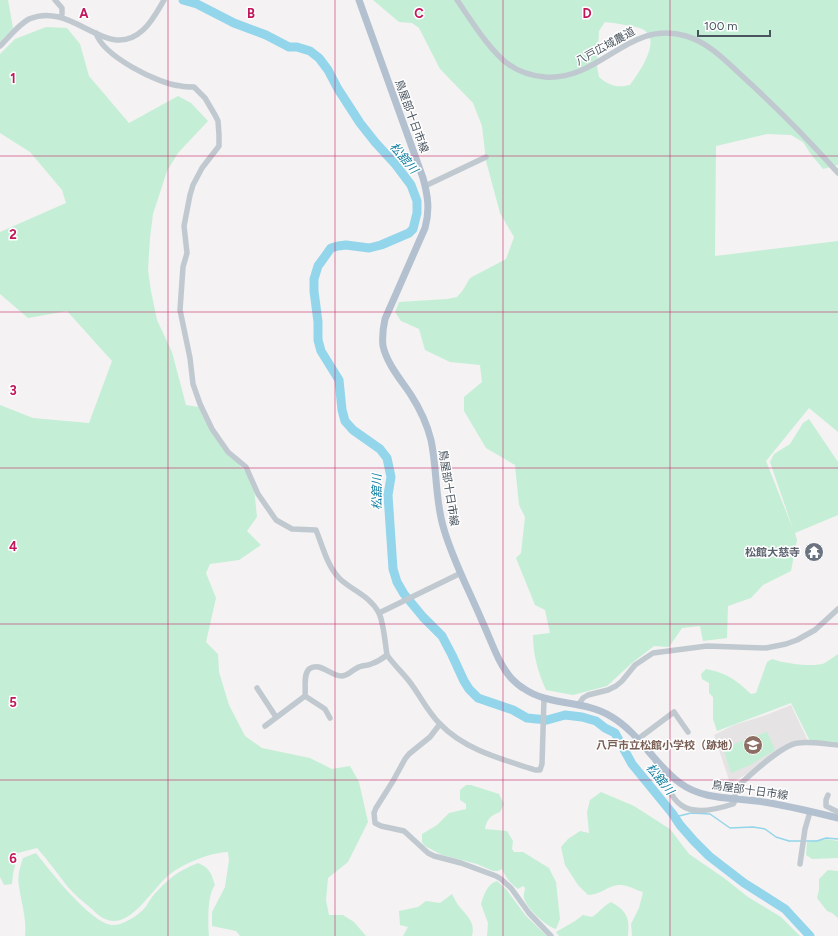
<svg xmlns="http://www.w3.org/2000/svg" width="838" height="936" font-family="Figtree,'Noto Sans JP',sans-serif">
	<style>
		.education { fill: #e5e3e4 }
		.green { fill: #c4efd6; fill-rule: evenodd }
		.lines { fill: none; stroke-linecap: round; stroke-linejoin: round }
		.stream { stroke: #93d5ea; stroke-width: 1.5 }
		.river { stroke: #93d5ea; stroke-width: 9 }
		.minor { stroke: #c1c9d0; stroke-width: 5.5 }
		.major { stroke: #b3c0cf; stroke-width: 7 }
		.grid { fill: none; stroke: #c2185b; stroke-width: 1; stroke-opacity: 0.55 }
		.labels { text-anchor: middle; stroke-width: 3; stroke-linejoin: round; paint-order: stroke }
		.street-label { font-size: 11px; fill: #4a545f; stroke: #fff }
		.worship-label { font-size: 11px; font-weight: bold; fill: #5b616d; stroke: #fff; text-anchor: end }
		.education-label { font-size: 11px; font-weight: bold; fill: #785e54; stroke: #fff; text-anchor: end }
		.water-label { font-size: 12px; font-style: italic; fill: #127fa2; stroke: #fff }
		.grid-label { font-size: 13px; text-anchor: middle; font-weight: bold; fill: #c2185b; stroke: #fff; stroke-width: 3; stroke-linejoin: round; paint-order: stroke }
	</style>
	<rect width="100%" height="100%" fill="#f4f2f2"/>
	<polygon class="education" points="791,705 808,741 800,740 755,770 730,783 714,735 734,725 766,715"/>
	<g class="green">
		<polygon points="0,0 8,0 13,28 0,42"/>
		<path d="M373,0H838V165L823,169L810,153L803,142L791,135L767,134L716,146L715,256L838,241V432L809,408L766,461L793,529L770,462L774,454L790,444L803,423L809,419L838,462V515L795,533L797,540L791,571L763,585L751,598L728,606L727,638L703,641L700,626L682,628L669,647L654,646L632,663L607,686L573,695L546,690C538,672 533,655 533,635L550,633L545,610L535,605L516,558L521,553L525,517L519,505L515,465L486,448L464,411V397L482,382L480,365L450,362L425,350L419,329L401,321L395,312L399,302L447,299L457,297L463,290L470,278L506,259L514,237L500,213L486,161L482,126L473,103L440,69L419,28L412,23L399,22ZM605,22C613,23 638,26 644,30C662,41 638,74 630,85C616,88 610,86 599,77L597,66L599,31Z"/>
		<path d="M46,27L67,28L80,44L89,76L129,123L178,96L191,103L208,121L178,153L167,171L153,214L150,238L148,270L151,291L157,320L172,352L186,405L199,407L207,422L240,466L248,474L254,488L257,517L247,531L261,545L239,560L210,564L206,573L216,598L206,642L218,654L219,672L229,705L245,736L262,748L310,758L332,769L350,766L359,782L368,822L348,862L328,878L326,900L329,915H343L354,922L366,936H240L236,931L212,926V912L225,887L229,860L228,852C209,853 184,863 169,875C152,888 129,933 103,918C99,916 95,912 92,909C83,902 74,894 67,886C57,873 48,860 37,848L18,853L13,874L12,884L4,885L0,877V405L33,418L89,423L112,361L67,311L28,318L0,294V232L66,203L62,190L30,152L0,133V54L15,39Z"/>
		<path d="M838,654V743L810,741L791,703L717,731L713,719V697L709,693V683L702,679L701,674L706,669C727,673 736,680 751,694L756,693L767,662L772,659C783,663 813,668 825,663C829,660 834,657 838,654Z"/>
		<polygon points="767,732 775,750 750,765 731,773 723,748"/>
		<path d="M466,785H471L499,794L504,804L500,812C491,815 486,820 485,829L507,831L513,841L512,849L514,852H523L549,868L556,882L560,919L556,929C547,927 526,908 524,898C523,895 525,891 525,888L523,886L518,889C510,883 506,878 502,869L498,871H493L477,864L442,855L425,846L422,842V834L437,825L449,813L466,809V804L460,800V790Z"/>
		<path d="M601,792L634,806L670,829L689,854L724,878L748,897L781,917L800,936H632L631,924L639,908L643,892C636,890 626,884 618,885C607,886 601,895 588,895L578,885L565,865L561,847L568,839L580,831L589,833L587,812L590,800Z"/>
		<polygon points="827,839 838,841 838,858 812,859 806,855 807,842"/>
		<path d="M36,853C50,871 89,921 111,925C122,926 135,917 143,910C147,906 149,901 152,897C168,879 176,872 198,863C210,868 211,873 215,885C207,895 208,923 209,936H25C27,919 21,902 19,886C17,877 20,867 23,858Z"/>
		<polygon points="828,870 838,871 838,918 832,913 827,911 817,898 819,890 819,879"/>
		<path d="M497,881L506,889L526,916L547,936H487L488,923L481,904C484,895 487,884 497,881Z"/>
		<path d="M452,894C454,898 456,902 458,905C466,915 476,922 472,936H403L408,927L400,925L399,911L418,907L426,901L440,903Z"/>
		<path d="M611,902C627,911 630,918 628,936H559L556,932L575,921L583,915L592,917C599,913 603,906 611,902Z"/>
	</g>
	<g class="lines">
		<g class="stream">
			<polyline points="676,819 679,816 691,813 710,814 730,828 753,827 765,829 776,837 789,841 801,841"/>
			<polyline points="805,841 817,841 826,838 838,839"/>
		</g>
		<polyline class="river" points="183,0 197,4 234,23 266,35 289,47 297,47 310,51 319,58 328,70 338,89 360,123 375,142 396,165 411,185 417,201 417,213 413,229 409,233 381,245 369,248 346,245 338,246 331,248 318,266 314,279 314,291 318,322 318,340 321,351 339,380 342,410 345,421 353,430 380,449 387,458 391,477 388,495 393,569 397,582 404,594 423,617 442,636 452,655 464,681 469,689 478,698 513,710 527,718 547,720 565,715 582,717 596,721 605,728 615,733 632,764 672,813 680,825 694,841 709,856 744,883 785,909 810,936"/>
		<g class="minor">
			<polyline points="55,0 62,8 62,14"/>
			<path d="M457,0C471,20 489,50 508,64C519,72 532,76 545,77C601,81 628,19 686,36C707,42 724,59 740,74C774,105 807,138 838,173"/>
			<path d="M96,33C103,56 158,84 181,86C185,87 190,87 194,87L205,98L215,115L218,121L219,135V146L202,168L193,185L190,195L184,226L187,253L183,267L180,310L190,358L193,384L200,404L212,429L228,452L246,467L258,494L276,520L292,529L316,530C323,547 327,566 340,579C353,591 370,596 379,613C384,624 385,643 387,655C394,665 402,672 409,681C420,695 427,711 440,724C465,750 502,759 535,770H540L542,764L544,699"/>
			<path d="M0,46C9,37 18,25 29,19C74,0 106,64 143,30C152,22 158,10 164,0"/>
			<polyline points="425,186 486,157"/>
			<polyline points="379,613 461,573"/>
			<polyline points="257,688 276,717"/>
			<polyline points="305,696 325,709 330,718"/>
			<polyline points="579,704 583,698 588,695 608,690 616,686 622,681 635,665 653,653 707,646 766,648 786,644 797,640 815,630 838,609"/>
			<polyline points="440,724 430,737 409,754 405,759 393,781 376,808 374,813 375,823 381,826 404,831 428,853 434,856 461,863 496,876 501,879 511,888 529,913 551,936"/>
			<path d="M265,726L305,696C306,688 303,675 309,669C319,661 331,676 341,676C348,676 351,671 357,668C361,665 367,666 371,664C377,662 382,659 387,655"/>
			<polyline points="638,739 674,712 688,732"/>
			<path d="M655,759C657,769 662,779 668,788C671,794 675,801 681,805C694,815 718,809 733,804L734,803L736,788C749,776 781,745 798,743C810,741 825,744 838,745"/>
			<polyline points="828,795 826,800 826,806 838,812"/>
			<polyline points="800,864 805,829 810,812"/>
		</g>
		<path class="major" d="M359,0L423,178C428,196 430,210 425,228L385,319C383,328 382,337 383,346C387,364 401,380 411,395C420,409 427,424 431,440C437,468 435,498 443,526C452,559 469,590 482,621C491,640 498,663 511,678C515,682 519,686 523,688C550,707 583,699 612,717C640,734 654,764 680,783C704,801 736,797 764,802C789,806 813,812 838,818"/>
	</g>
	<path class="grid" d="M168,0V936M335,0V936M503,0V936M670,0V936M0,156H838M0,312H838M0,468H838M0,624H838M0,780H838"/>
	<defs>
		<g id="temple-disc" transform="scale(1)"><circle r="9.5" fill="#6b7280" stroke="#fff"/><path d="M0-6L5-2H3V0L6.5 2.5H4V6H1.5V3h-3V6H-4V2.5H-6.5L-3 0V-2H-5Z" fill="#fff"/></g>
		<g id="school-disc" transform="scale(1)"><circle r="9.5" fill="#8d6e63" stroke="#fff"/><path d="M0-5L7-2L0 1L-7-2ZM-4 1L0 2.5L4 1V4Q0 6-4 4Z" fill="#fff"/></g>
	</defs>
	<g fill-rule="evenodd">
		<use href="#temple-disc" x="814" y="552"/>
		<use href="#school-disc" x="753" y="745"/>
	</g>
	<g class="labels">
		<g class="street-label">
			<text transform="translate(605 46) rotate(-29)" y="4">八戸広域農道</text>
			<text transform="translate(412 116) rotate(70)" y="4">鳥屋部十日市線</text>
			<text transform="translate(449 488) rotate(81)" y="4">鳥屋部十日市線</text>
			<text transform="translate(750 790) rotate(8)" y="4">鳥屋部十日市線</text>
		</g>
		<g class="worship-label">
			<text x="800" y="556">松館大慈寺</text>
		</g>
		<g class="education-label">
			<text x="739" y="749">八戸市立松館小学校（跡地）</text>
		</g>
		<g class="water-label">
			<text transform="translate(404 158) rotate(50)" y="4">松舘川</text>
			<text transform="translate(377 492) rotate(-90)" y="4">松舘川</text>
			<text transform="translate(660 779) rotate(51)" y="4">松舘川</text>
		</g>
	</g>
	<g class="grid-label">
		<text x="84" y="18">A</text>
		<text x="251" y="18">B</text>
		<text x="419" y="18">C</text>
		<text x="587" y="18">D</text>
		<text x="13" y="83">1</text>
		<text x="13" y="239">2</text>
		<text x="13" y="395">3</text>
		<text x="13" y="551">4</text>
		<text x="13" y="707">5</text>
		<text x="13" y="863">6</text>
	</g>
	<path d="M698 30v6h72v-6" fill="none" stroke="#4a545f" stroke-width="2"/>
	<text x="704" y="30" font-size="12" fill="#4a545f" stroke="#ffffff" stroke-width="3" paint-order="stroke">100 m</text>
</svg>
